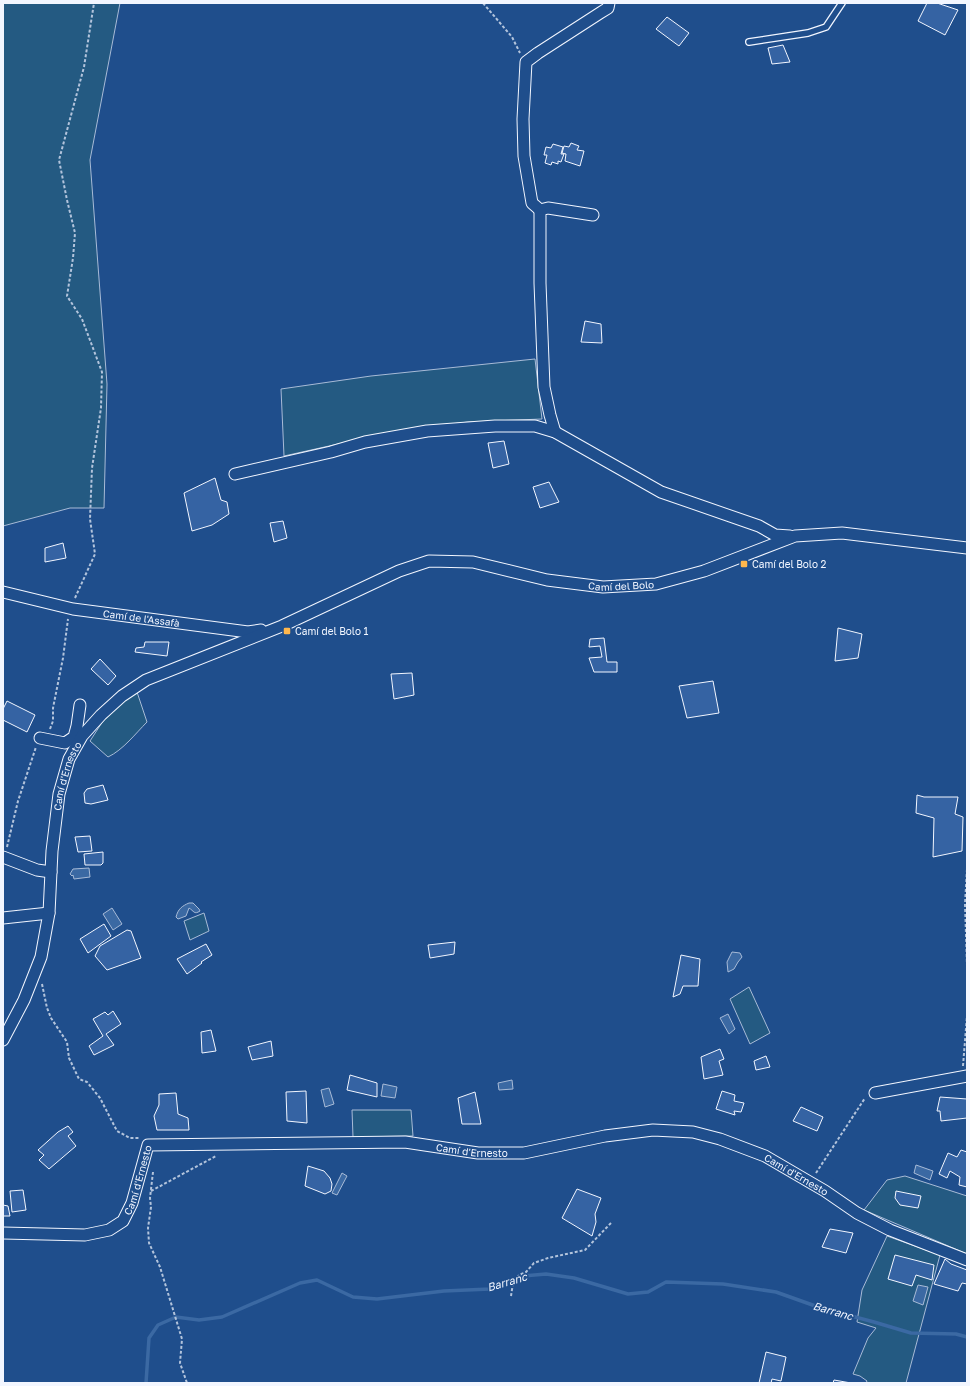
<svg xmlns="http://www.w3.org/2000/svg" width="970" height="1386" font-family="'Golos Text',sans-serif">
	<style>
		.green { fill: #245a82; stroke: #a8bbd7 }
		.water { fill: #3b69a3; stroke: #a8bbd7 }
		.lines { fill: none; stroke-linecap: round; stroke-linejoin: round }
		.stream { stroke: #3b69a3; stroke-width: 3.5 }
		.building { fill: #3563a3; stroke: #f2f6ff }
		.service-casing { stroke: #f2f6ff; stroke-width: 8 }
		.minor-casing { stroke: #f2f6ff; stroke-width: 13 }
		.path { stroke: #b3c4dc; stroke-width: 2; stroke-dasharray: 3 2; stroke-linecap: butt }
		.service { stroke: #1f4e8c; stroke-width: 5.5 }
		.minor { stroke: #1f4e8c; stroke-width: 11 }
		.poi-dot { fill: #ffb74d; stroke: #1f4e8c; stroke-width: 1.5 }
		.labels { text-anchor: middle; stroke-width: 3; stroke-linejoin: round; paint-order: stroke }
		.poi-label { font-size: 10px; fill: #f2f6ff; stroke: #1f4e8c; text-anchor: start }
		.street-label { font-size: 10px; fill: #f2f6ff; stroke: #1f4e8c }
		.water-label { font-size: 11px; font-style: italic; fill: #f2f6ff; stroke: #1f4e8c }
	</style>
	<rect width="100%" height="100%" fill="#1f4e8c"/>
	<g class="green">
		<polygon points="3,3 120,3 90,160 107,384 104,508 70,508 3,526"/>
		<polygon points="535,359 542,419 468,422 401,430 284,456 281,389 371,376"/>
		<path d="M136,689L147,722C136,733 123,750 108,757L90,741L103,721Z"/>
		<polygon points="204,913 209,931 190,940 184,921"/>
		<polygon points="749,987 770,1033 750,1044 730,999"/>
		<polygon points="352,1110 411,1110 413,1136 353,1137"/>
		<polygon points="905,1176 967,1196 967,1254 864,1210 887,1180"/>
		<polygon points="887,1236 940,1255 906,1383 866,1383 867,1381 860,1376 853,1374 868,1338 876,1328 857,1322 862,1290"/>
	</g>
	<g class="water">
		<polygon points="89,868 90,877 74,879 73,875 72,876 70,874 73,869"/>
		<path d="M189,903H193L199,909L200,911C194,915 194,911 189,908L186,916L178,919L176,917C178,909 182,906 189,903Z"/>
		<polygon points="112,908 122,924 113,930 103,914"/>
		<polygon points="732,952 740,953 742,957 738,962 734,969 728,972 727,962"/>
		<polygon points="728,1014 735,1029 729,1034 720,1018"/>
		<polygon points="512,1080 513,1089 499,1090 498,1083"/>
		<polygon points="383,1084 397,1087 395,1098 381,1096"/>
		<polygon points="329,1088 334,1104 325,1107 321,1090"/>
		<polygon points="916,1165 933,1171 930,1180 914,1173"/>
		<polygon points="342,1173 347,1176 337,1195 332,1193"/>
		<polygon points="918,1285 928,1287 923,1305 913,1301"/>
	</g>
	<g class="lines">
		<polyline class="stream" points="146,1383 149,1338 158,1325 176,1317 199,1320 222,1317 300,1283 317,1280 353,1297 377,1299 444,1291 490,1289 523,1276 546,1274 574,1278 628,1294 648,1292 666,1282 723,1284 776,1292 821,1308 874,1322 911,1333 956,1334 967,1337"/>
	</g>
	<g class="building">
		<polygon points="927,3 937,3 958,10 945,35 918,21"/>
		<polygon points="667,17 689,33 679,46 656,29"/>
		<polygon points="783,45 790,62 772,64 768,48"/>
		<polygon points="571,143 579,146 577,150 584,151 580,166 565,161 566,154 562,153 564,146 569,147"/>
		<polygon points="553,144 563,147 561,154 564,154 561,162 558,161 558,164 552,162 551,165 545,163 547,155 544,155 546,147 551,148"/>
		<polygon points="585,321 601,324 602,343 581,342"/>
		<polygon points="504,441 509,464 493,468 488,443"/>
		<polygon points="215,478 221,500 227,502 229,514 212,525 192,531 184,493"/>
		<polygon points="549,482 559,502 540,508 533,487"/>
		<polygon points="283,521 287,538 274,542 270,523"/>
		<polygon points="63,543 66,558 45,562 45,548"/>
		<polygon points="838,628 862,634 858,658 835,661"/>
		<polygon points="604,638 607,662 617,662 617,672 594,672 589,658 602,657 600,646 589,647 590,639"/>
		<polygon points="145,642 169,642 167,656 135,652 136,648 144,647"/>
		<polygon points="100,659 116,676 108,685 91,669"/>
		<polygon points="412,673 414,695 394,699 391,674"/>
		<polygon points="713,681 719,713 687,718 679,686"/>
		<polygon points="7,701 35,715 27,732 3,720 3,709"/>
		<polygon points="103,785 108,800 91,804 85,803 84,793 87,789"/>
		<polygon points="917,795 924,797 958,797 955,814 963,817 962,851 933,857 934,818 916,813"/>
		<polygon points="90,836 92,851 78,852 75,837"/>
		<polygon points="103,852 103,863 101,865 85,865 84,854"/>
		<polygon points="104,924 111,936 88,953 80,939"/>
		<polygon points="127,930 131,931 141,958 107,970 95,956 100,946"/>
		<polygon points="455,942 454,954 430,958 428,945"/>
		<polygon points="206,944 212,955 201,962 202,963 187,974 177,959"/>
		<polygon points="681,955 700,959 698,986 683,986 680,994 673,997"/>
		<polygon points="113,1011 121,1024 106,1034 114,1045 94,1055 89,1046 103,1036 93,1019 105,1012 108,1015"/>
		<polygon points="211,1030 216,1051 202,1053 201,1032"/>
		<polygon points="271,1041 273,1056 252,1060 248,1047"/>
		<polygon points="720,1049 724,1059 719,1061 723,1075 704,1079 701,1057"/>
		<polygon points="766,1056 770,1067 756,1070 754,1061"/>
		<polygon points="350,1075 377,1083 377,1097 347,1090"/>
		<polygon points="306,1091 307,1123 287,1121 286,1092"/>
		<polygon points="722,1091 735,1095 734,1101 744,1103 741,1112 734,1111 735,1115 716,1109"/>
		<polygon points="475,1092 481,1124 462,1124 458,1098"/>
		<polygon points="176,1093 178,1114 188,1118 189,1130 157,1130 154,1116 159,1105 159,1094"/>
		<polygon points="940,1097 967,1099 967,1118 941,1121 940,1111 937,1111"/>
		<polygon points="801,1107 823,1117 817,1131 793,1121"/>
		<polygon points="68,1126 73,1132 68,1136 76,1146 49,1169 39,1160 44,1155 38,1150 58,1132"/>
		<polygon points="961,1150 967,1152 967,1187 959,1185 960,1177 950,1171 947,1178 939,1174 948,1153 957,1157"/>
		<polygon points="308,1166 324,1171 330,1178 332,1184 331,1191 325,1194 305,1186"/>
		<polygon points="577,1189 601,1198 595,1214 596,1222 592,1236 562,1218"/>
		<polygon points="23,1190 26,1210 12,1212 10,1191"/>
		<polygon points="896,1191 921,1196 918,1208 900,1205 895,1198"/>
		<polygon points="3,1205 8,1206 10,1216 3,1216"/>
		<polygon points="830,1229 853,1233 846,1253 822,1247"/>
		<polygon points="895,1255 934,1265 932,1280 916,1275 912,1286 888,1279"/>
		<polygon points="945,1259 951,1264 967,1270 967,1284 962,1283 958,1291 934,1284"/>
		<polygon points="766,1352 786,1357 781,1381 772,1379 771,1383 759,1383"/>
		<polygon points="834,1380 851,1383 833,1383"/>
	</g>
	<g class="lines">
		<g class="service-casing">
			<polyline id="service" points="749,42 808,33 826,27 842,3"/>
		</g>
		<g class="minor-casing">
			<g id="minor">
				<polyline points="540,210 532,203 524,156 523,119 526,62 538,53 600,13 608,8 609,3"/>
				<polyline points="555,432 550,415 544,387 540,283 540,210 548,208 593,215"/>
				<polyline points="235,474 331,452 365,442 427,431 495,426 535,426 555,432 661,492 759,526 775,535 790,536"/>
				<path id="s1" d="M3,592L73,609L248,632L261,630"/>
				<polyline points="40,738 65,743 74,737 77,726 80,705"/>
				<polyline points="3,857 37,870 51,872"/>
				<polyline points="3,918 49,913"/>
				<path id="s2" d="M3,1040L24,1000L41,957L49,913L52,851L59,794L69,759L82,736L101,715L122,696L146,680L282,626L399,571L429,561L473,562L547,580L603,587L656,584L704,571L795,536L842,533L967,548"/>
				<polyline points="875,1093 967,1076"/>
				<path id="s3" d="M3,1233L85,1235L109,1230L123,1221L132,1203L148,1145L405,1142L478,1153H524L605,1136L653,1130L693,1132L720,1139L765,1156L825,1191L857,1213L890,1230L967,1260"/>
			</g>
		</g>
		<g class="path">
			<polyline points="483,3 512,37 520,53"/>
			<polyline points="75,598 95,554 90,519 92,468 101,408 102,372 82,319 67,296 73,258 75,233 67,200 59,160 84,67 94,3"/>
			<polyline points="50,729 53,721 53,708 63,658 68,619"/>
			<polyline points="7,847 18,801 36,747"/>
			<polyline points="967,869 965,904 967,965"/>
			<polyline points="42,984 47,1008 51,1018 67,1042 69,1058 79,1079 87,1082 100,1098 117,1131 130,1138 140,1138"/>
			<polyline points="963,1066 967,1016"/>
			<polyline points="153,1172 150,1198 151,1207 148,1228 149,1243 160,1267 182,1339 180,1363 187,1383"/>
			<polyline points="816,1173 865,1098"/>
			<polyline points="151,1191 216,1156"/>
			<polyline points="511,1296 513,1283 519,1275 526,1272 534,1263 548,1258 585,1250 611,1223"/>
		</g>
		<use href="#service" class="service"/>
		<use href="#minor" class="minor"/>
	</g>
	<g class="poi-dot">
		<rect x="740" y="560" width="8" height="8" rx="2"/>
		<rect x="283" y="627" width="8" height="8" rx="2"/>
	</g>
	<g class="labels">
		<g class="poi-label">
			<text x="752" y="568">Camí del Bolo 2</text>
			<text x="295" y="635">Camí del Bolo 1</text>
		</g>
		<g class="street-label">
			<text dy="4" stroke="none"><textPath href="#s2" startOffset="906">Camí del Bolo</textPath></text>
			<text dy="4" stroke="none"><textPath href="#s1" startOffset="141">Camí de l'Assafà</textPath></text>
			<text dy="4" stroke="none"><textPath href="#s2" startOffset="275">Camí d'Ernesto</textPath></text>
			<text dy="4" stroke="none"><textPath href="#s3" startOffset="528">Camí d'Ernesto</textPath></text>
			<text dy="4" stroke="none"><textPath href="#s3" startOffset="864">Camí d'Ernesto</textPath></text>
			<text dy="4" stroke="none"><textPath href="#s3" startOffset="167">Camí d'Ernesto</textPath></text>
		</g>
		<g class="water-label">
			<text transform="translate(507 1282) rotate(-16)" y="4">Barranc</text>
			<text transform="translate(833 1311) rotate(16)" y="4">Barranc</text>
		</g>
	</g>
	<rect width="970" height="1386" fill="none" stroke="#f2f6ff" stroke-width="8"/>
</svg>
